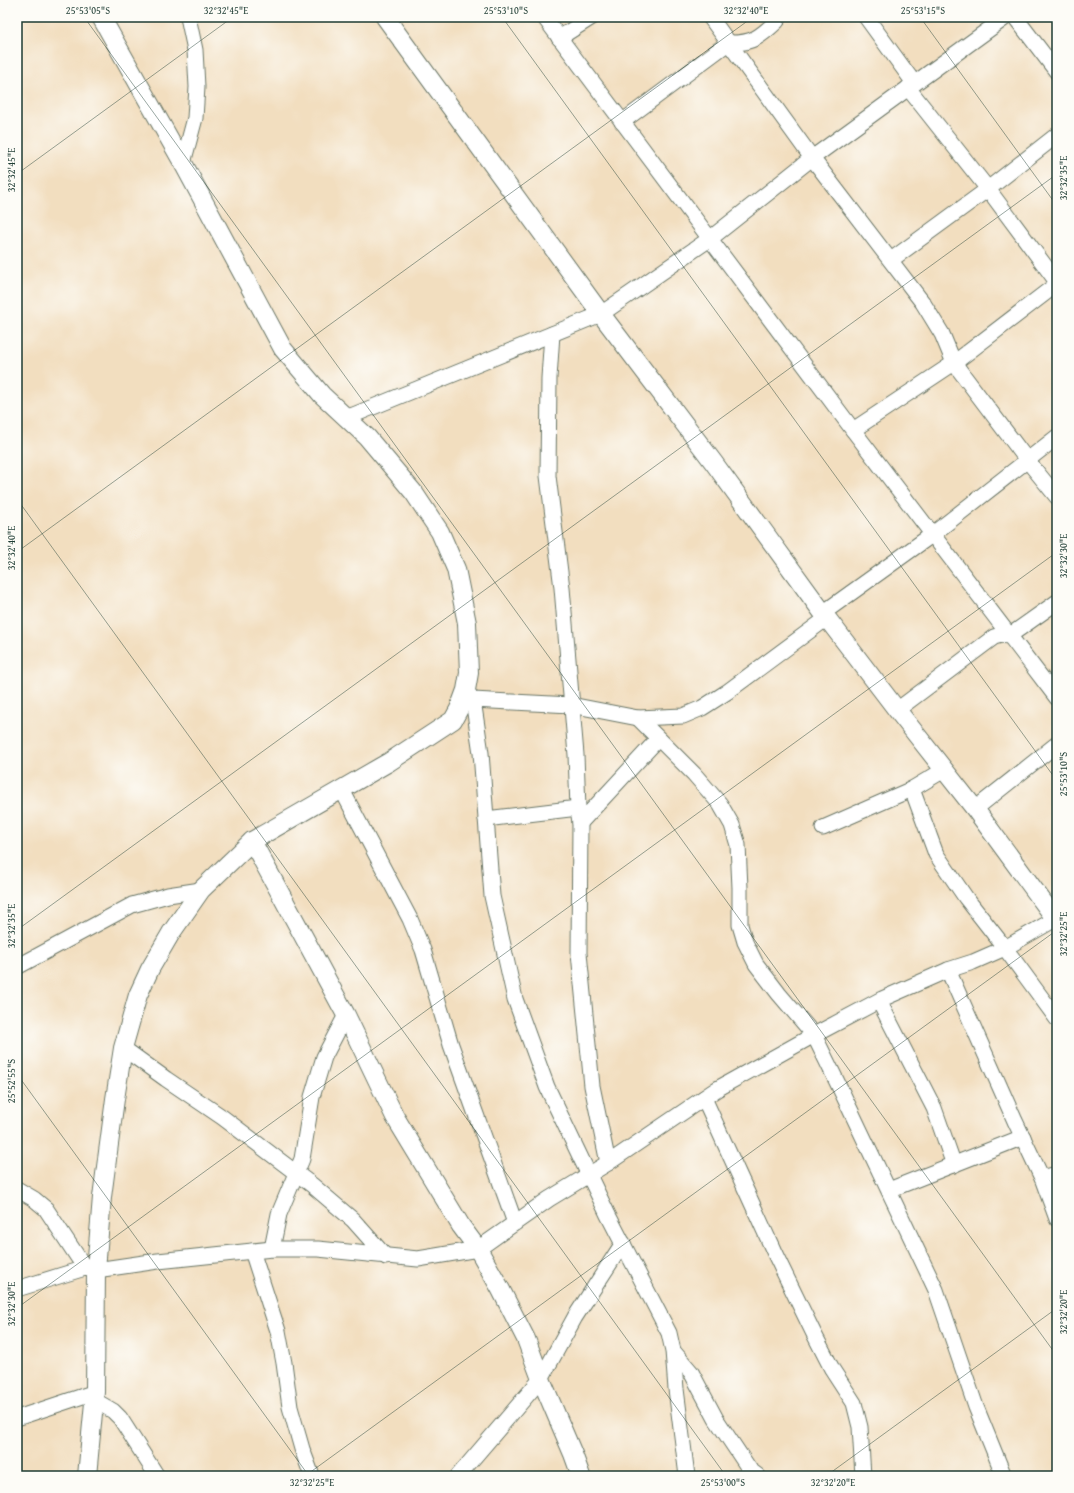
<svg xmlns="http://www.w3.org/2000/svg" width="1074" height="1493" font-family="'Gentium Book Plus',serif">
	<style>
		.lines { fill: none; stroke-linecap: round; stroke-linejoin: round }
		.minor-casing { stroke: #697565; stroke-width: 17 }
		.tertiary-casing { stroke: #697565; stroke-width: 20 }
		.minor { stroke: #fff; stroke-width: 15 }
		.tertiary { stroke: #fff; stroke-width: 18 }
		.ticks { fill: none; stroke: #1f3d34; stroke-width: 1; stroke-opacity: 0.45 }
		.neatline { fill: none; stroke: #1f3d34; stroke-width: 1.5 }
		.ticks-label { font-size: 10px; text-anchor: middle; fill: #1f3d34 }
	</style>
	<rect width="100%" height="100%" fill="#fdfcf7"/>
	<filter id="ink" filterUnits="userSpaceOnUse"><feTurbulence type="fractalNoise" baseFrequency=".025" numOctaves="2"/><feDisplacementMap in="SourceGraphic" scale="8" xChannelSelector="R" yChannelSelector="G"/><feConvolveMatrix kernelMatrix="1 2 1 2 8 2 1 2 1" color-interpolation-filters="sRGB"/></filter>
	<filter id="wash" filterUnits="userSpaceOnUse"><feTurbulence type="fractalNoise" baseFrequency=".012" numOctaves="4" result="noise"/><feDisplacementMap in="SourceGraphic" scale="16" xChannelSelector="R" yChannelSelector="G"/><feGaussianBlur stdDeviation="0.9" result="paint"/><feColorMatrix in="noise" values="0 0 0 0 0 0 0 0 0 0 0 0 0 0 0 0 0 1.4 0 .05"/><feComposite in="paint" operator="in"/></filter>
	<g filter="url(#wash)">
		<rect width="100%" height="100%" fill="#f2debf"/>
	</g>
	<g filter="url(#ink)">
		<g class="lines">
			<g class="minor-casing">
				<g id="minor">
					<polyline points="544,17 853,430 1057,698"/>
					<polyline points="710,17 812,158 923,303 942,334 954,363 1027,460 1057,497"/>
					<polyline points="866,17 914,83"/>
					<polyline points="1015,17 1057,72"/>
					<polyline points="559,38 592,17"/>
					<polyline points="908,88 988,189 1057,282"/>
					<path d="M622,122L728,43C752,44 760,37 777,21L778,17"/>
					<polyline points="183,163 195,118 197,87 195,50 188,17"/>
					<polyline points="891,260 988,189 1057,135"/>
					<polyline points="552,334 549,378 548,476 562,588 576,755 578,808 580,823 579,953 592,1086 608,1163"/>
					<polyline points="346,418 601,314 711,238 812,158 1006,17"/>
					<polyline points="853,430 954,363 1057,284"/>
					<polyline points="823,613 933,534 1057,437"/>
					<polyline points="466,690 473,700 481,753 492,896 515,999 547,1087 608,1215 669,1333 673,1351 676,1389 687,1476"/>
					<polyline points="473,700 571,705 638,718 683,716 702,708 727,692 827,618"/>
					<polyline points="897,710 994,637 1001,635 1009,636 1057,602"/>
					<polyline points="638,718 694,774 720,804 732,825 738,845 740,888 740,925 745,942 756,964 779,994 814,1035 838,1084 936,1290 976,1407 1004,1476"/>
					<polyline points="944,770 912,789 936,854 966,898 1005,948 1057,1019"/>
					<polyline points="342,790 410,919 423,950 451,1045 515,1223"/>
					<polyline points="975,809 1057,744"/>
					<polyline points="486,819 578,808"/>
					<polyline points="580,823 658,739"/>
					<polyline points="823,828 912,789"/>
					<polyline points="17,967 132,905 168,895 201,890"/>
					<polyline points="948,970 1015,1121 1042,1178 1057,1219"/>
					<polyline points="879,1001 934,1108 954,1165"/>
					<polyline points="123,1048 166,1079 222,1117 312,1185 353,1220 386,1257"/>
					<polyline points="704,1098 775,1254 814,1334 832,1369 854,1403 860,1427 863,1476"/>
					<polyline points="1042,1178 1057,1174"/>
					<polyline points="17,1189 34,1199 46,1209 85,1268"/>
					<polyline points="889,1190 1023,1137"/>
					<polyline points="272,1249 279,1214 302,1159 312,1097 324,1057 346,1015"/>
					<polyline points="252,1251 278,1331 284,1363 290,1407 302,1449 312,1476"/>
					<polyline points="17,1289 85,1268 96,1270 158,1261 272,1249 318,1249 418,1259 478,1249 549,1199 608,1163 717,1089 814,1035 882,999 948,970 973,962 1005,948 1057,918"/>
					<polyline points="673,1351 691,1372 716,1419 750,1470 758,1476"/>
					<polyline points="94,1400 113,1411 120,1418 157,1476"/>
					<polyline points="17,1418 95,1392"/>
					<polyline points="458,1476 541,1379 575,1317 623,1243"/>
				</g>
			</g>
			<g class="tertiary-casing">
				<g id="tertiary">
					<polyline points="385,17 601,314 714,463 823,613 897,710 975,809 1057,921"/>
					<polyline points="252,841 346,1015 395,1117 461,1226 478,1249 500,1288 526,1339 541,1379 573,1454 581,1476"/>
					<polyline points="87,1476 95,1392 96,1270 102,1197 115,1099 123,1048 138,995 150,969 171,933 201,890 252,841 389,762 453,720 459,709 466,690 469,673 467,623 456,569 440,532 414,493 367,437 322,395 283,349 183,163 101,17"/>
				</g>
			</g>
			<use href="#minor" class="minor"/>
			<use href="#tertiary" class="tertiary"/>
		</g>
	</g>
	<path class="ticks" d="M84,17L1057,1356M502,17L1057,781M920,17L1057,206M17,174L233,17M17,499L726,1476M17,552L753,17M17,930L1057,174M17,1074L309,1476M17,1308L1057,552M305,1476L1057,930M826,1476L1057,1308"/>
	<rect width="1074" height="1493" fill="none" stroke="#fdfcf7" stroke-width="44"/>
	<rect x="22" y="22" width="1030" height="1449" class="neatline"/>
	<g class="ticks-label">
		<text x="88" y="14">25°53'05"S</text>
		<text x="226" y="14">32°32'45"E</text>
		<text x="506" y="14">25°53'10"S</text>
		<text x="746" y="14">32°32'40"E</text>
		<text x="923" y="14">25°53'15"S</text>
		<text transform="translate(11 170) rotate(-90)" y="4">32°32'45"E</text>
		<text transform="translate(1063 178) rotate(-90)" y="4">32°32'35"E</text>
		<text transform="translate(11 548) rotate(-90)" y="4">32°32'40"E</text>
		<text transform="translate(1063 556) rotate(-90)" y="4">32°32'30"E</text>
		<text transform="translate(1063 774) rotate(-90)" y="4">25°53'10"S</text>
		<text transform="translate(11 926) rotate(-90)" y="4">32°32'35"E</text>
		<text transform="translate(1063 934) rotate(-90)" y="4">32°32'25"E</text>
		<text transform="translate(11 1081) rotate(-90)" y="4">25°52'55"S</text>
		<text transform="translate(11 1304) rotate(-90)" y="4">32°32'30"E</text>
		<text transform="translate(1063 1312) rotate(-90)" y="4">32°32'20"E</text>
		<text x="312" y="1486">32°32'25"E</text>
		<text x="723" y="1486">25°53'00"S</text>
		<text x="833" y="1486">32°32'20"E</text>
	</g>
</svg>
